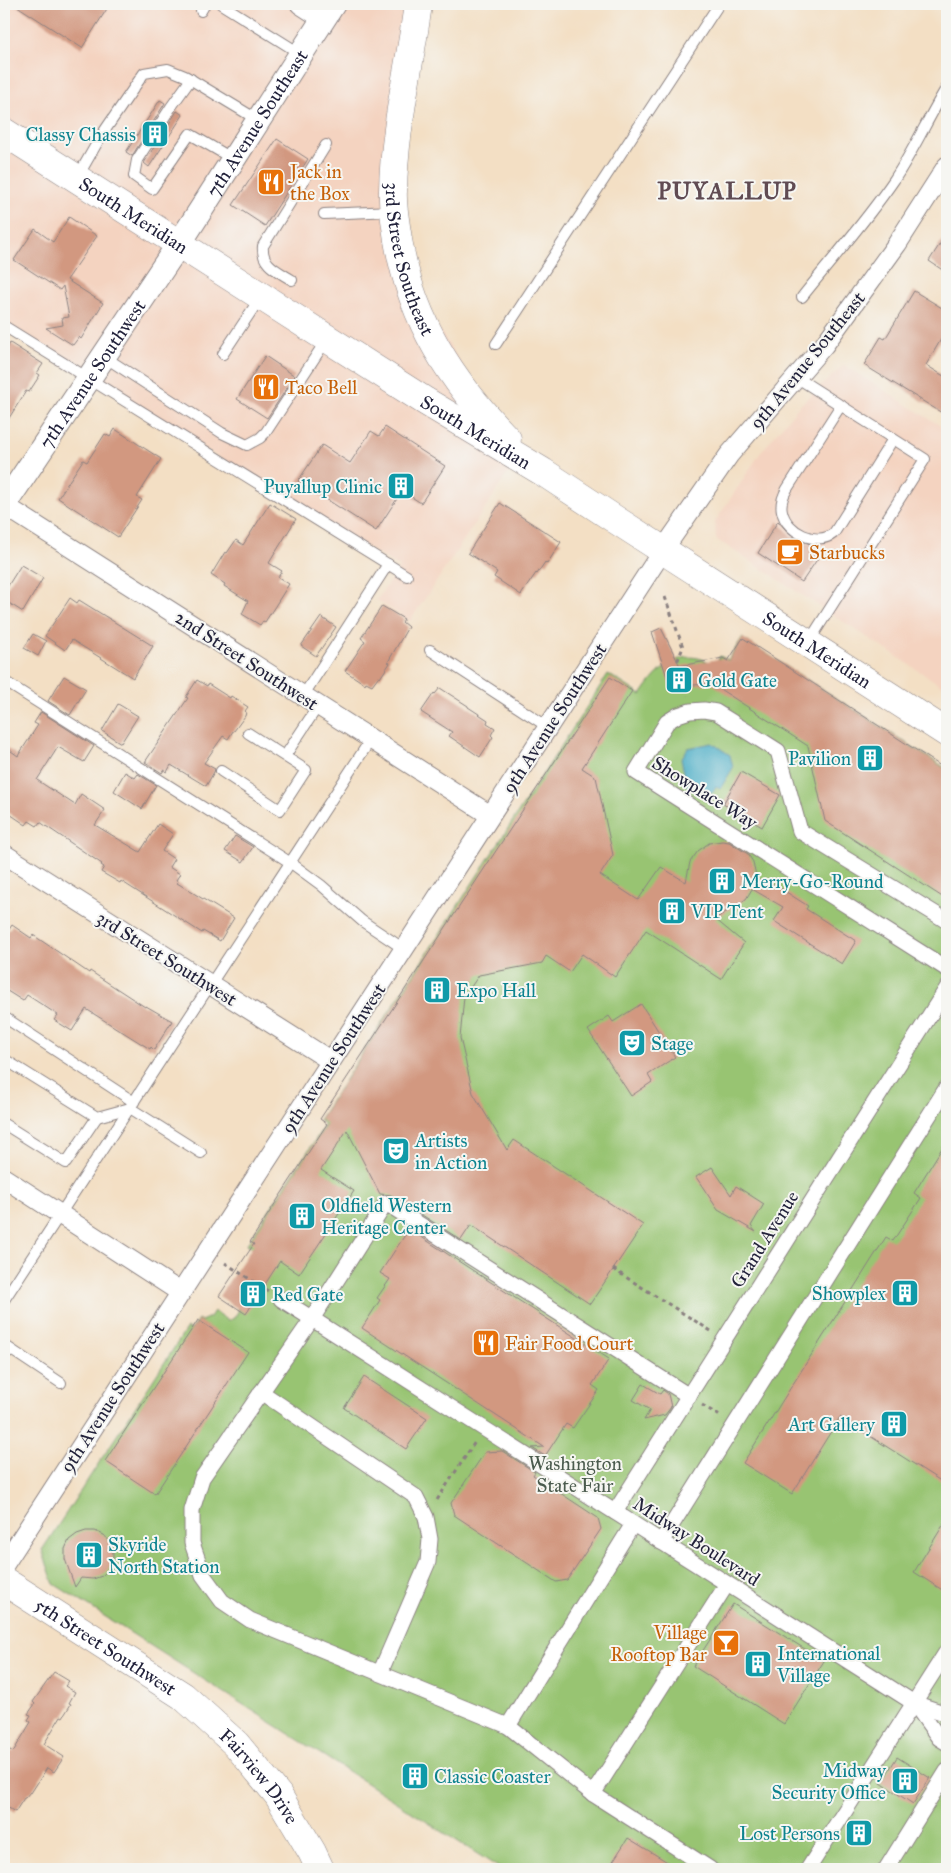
<svg xmlns="http://www.w3.org/2000/svg" width="951" height="1873" font-family="'IM FELL Great Primer',serif">
	<style>
		.built { fill: #f4d3c0 }
		.green { fill: #98c472; stroke: #5d7356 }
		.water { fill: #45aac5; stroke: #346680 }
		.building { fill: #d29880 }
		.lines { fill: none; stroke-linecap: round; stroke-linejoin: round }
		.service-casing { stroke: #8a8080; stroke-width: 12 }
		.pedestrian-casing { stroke: #8a8080; stroke-width: 17 }
		.minor-casing { stroke: #8a8080; stroke-width: 21 }
		.tertiary-casing { stroke: #8a8080; stroke-width: 26 }
		.secondary-casing { stroke: #8a8080; stroke-width: 29 }
		.primary-casing { stroke: #8a8080; stroke-width: 29 }
		.path { stroke: #8a8080; stroke-width: 3; stroke-dasharray: 4 4; stroke-linecap: butt }
		.service { stroke: #fff; stroke-width: 10 }
		.pedestrian { stroke: #fff; stroke-width: 15 }
		.minor { stroke: #fff; stroke-width: 19 }
		.tertiary { stroke: #fff; stroke-width: 24 }
		.secondary { stroke: #fff; stroke-width: 28 }
		.primary { stroke: #fff; stroke-width: 28 }
		.labels { text-anchor: middle; stroke-width: 4; stroke-linejoin: round; paint-order: stroke }
		.street-label { font-size: 19px; fill: #22223b; stroke: #f6f6f2 }
		.culture-label { font-size: 19px; fill: #0d838f; stroke: #f6f6f2; text-anchor: start }
		.food-label { font-size: 19px; fill: #c56008; stroke: #f6f6f2; text-anchor: start }
		.park-label { font-size: 19px; fill: #4b5b4e; stroke: #f6f6f2 }
		.district-label { font-size: 24px; font-weight: bold; letter-spacing: 1px; fill: #604b53; stroke: #f6f6f2 }
	</style>
	<rect width="100%" height="100%" fill="#f6f6f2"/>
	<filter id="ink" filterUnits="userSpaceOnUse"><feTurbulence type="fractalNoise" baseFrequency=".02" numOctaves="2"/><feDisplacementMap in="SourceGraphic" scale="10" xChannelSelector="R" yChannelSelector="G"/><feConvolveMatrix kernelMatrix="1 2 1 2 8 2 1 2 1" color-interpolation-filters="sRGB"/></filter>
	<filter id="wash" filterUnits="userSpaceOnUse"><feTurbulence type="fractalNoise" baseFrequency=".0096" numOctaves="4" result="noise"/><feDisplacementMap in="SourceGraphic" scale="20" xChannelSelector="R" yChannelSelector="G"/><feGaussianBlur stdDeviation="1.12" result="paint"/><feColorMatrix in="noise" values="0 0 0 0 0 0 0 0 0 0 0 0 0 0 0 0 0 1.4 0 .05"/><feComposite in="paint" operator="in"/></filter>
	<g filter="url(#wash)">
		<rect width="100%" height="100%" fill="#f3dfc4"/>
		<g class="built">
			<polygon points="4,4 300,4 323,19 333,4 418,4 395,159 407,277 519,457 410,621 377,600 399,567 4,326"/>
			<polygon points="844,365 947,430 947,689 716,539 715,522 761,452 799,406"/>
		</g>
		<path class="green" d="M742,638L947,769V1869H501L54,1584L42,1550L187,1328L191,1330L198,1319L201,1321L210,1317L214,1311L228,1321L234,1318L239,1310L237,1309L262,1270L253,1248L247,1244L325,1125L319,1120L608,674L641,695C658,669 682,644 714,665L720,656L728,660Z"/>
		<polygon class="water" points="712,743 730,755 733,768 720,789 716,786 713,792 700,795 687,786 681,759 688,748"/>
		<g id="blocks">
			<g class="building">
				<polygon points="14,4 110,4 82,48"/>
				<polygon points="160,100 165,103 132,156 126,152"/>
				<polygon points="177,111 183,115 149,167 144,163"/>
				<polygon points="277,139 308,159 265,226 233,205"/>
				<polygon points="69,217 97,236 67,280 103,303 81,339 79,337 73,345 46,328 63,325 62,318 69,317 63,286 60,290 14,260 35,229 53,242"/>
				<polygon points="947,233 947,273 929,261"/>
				<polygon points="914,291 947,311 947,329 926,365 947,378 947,416 864,365 881,337 885,339"/>
				<polygon points="10,343 43,364 37,373 40,375 29,392 26,391 4,426 4,354"/>
				<polygon points="265,356 295,376 267,418 237,399"/>
				<polygon points="385,427 445,466 421,503 402,491 376,531 298,481 322,445 350,463 371,431 379,436"/>
				<polygon points="115,429 161,459 137,497 142,500 118,537 58,498 83,460 87,462 105,434 110,437"/>
				<polygon points="270,503 296,519 269,563 282,571 278,577 289,584 265,622 263,621 260,625 242,614 248,601 224,586 225,584 211,575 225,552 227,553 236,540 243,545"/>
				<polygon points="500,503 561,542 547,564 545,562 537,574 536,573 521,595 494,577 497,572 468,553"/>
				<polygon points="778,521 792,537 810,544 822,552 802,582 758,553"/>
				<polygon points="21,565 43,578 23,612 4,600 4,592"/>
				<polygon points="70,598 77,603 79,600 153,646 133,678 72,640 65,650 45,636"/>
				<polygon points="382,606 404,619 402,622 408,627 388,662 390,663 380,678 378,677 372,685 366,682 365,684 345,671 365,641 361,638"/>
				<polygon points="321,617 336,627 316,656 301,646"/>
				<polygon points="661,628 680,666 723,658 728,661 743,638 947,770 947,900 825,821 808,746 712,684 692,685 672,692 652,632"/>
				<polygon points="33,634 46,641 38,656 24,648"/>
				<polygon points="64,676 86,689 70,715 48,701"/>
				<polygon points="610,677 632,691 582,768 596,777 613,855 600,875 638,900 661,867 686,882 690,862 698,851 709,843 722,841 729,842 748,854 753,862 757,880 769,881 808,906 806,909 856,941 842,964 774,921 783,907 752,889 746,899 715,919 744,943 721,979 646,930 615,977 582,954 570,972 546,956 542,963 479,975 464,997 460,1038 473,1093 507,1150 514,1140 643,1225 590,1304 471,1225 461,1240 391,1195 380,1194 347,1130 321,1170 354,1191 299,1274 280,1261 246,1314 219,1296 254,1244 250,1242 327,1124 320,1119"/>
				<polygon points="197,680 207,686 208,684 230,698 231,696 248,707 245,711 246,712 245,716 234,731 233,731 228,739 223,736 204,763 215,769 214,772 206,786 171,765 167,772 164,770 162,773 145,762 188,698 186,697"/>
				<polygon points="440,688 468,706 468,707 488,720 487,723 495,728 491,735 493,737 480,757 449,736 452,732 421,712 434,693 435,694"/>
				<polygon points="118,704 138,716 121,743 102,731"/>
				<polygon points="41,712 94,746 84,762 58,747 37,780 75,805 81,794 105,810 95,825 140,852 158,824 173,834 162,851 174,859 169,867 180,874 176,880 178,881 177,883 234,918 220,941 203,931 202,933 121,881 120,883 101,872 104,867 101,865 102,864 40,822 37,826 29,821 26,825 4,810 4,746 18,756 38,725 34,723"/>
				<polygon points="125,772 135,778 138,774 156,785 142,809 114,791"/>
				<polygon points="741,772 780,795 762,827 723,804"/>
				<polygon points="235,836 253,847 243,862 225,851"/>
				<polygon points="12,925 31,938 33,935 89,973 90,971 145,1007 146,1006 172,1021 154,1050 151,1047 150,1049 86,1009 72,1031 54,1020 58,1015 27,995 23,1001 4,989 4,937"/>
				<polygon points="641,1004 675,1057 648,1075 652,1082 631,1096 588,1030 609,1016 613,1022"/>
				<polygon points="947,1140 947,1485 840,1417 792,1494 743,1463 886,1237 893,1241 921,1198 914,1193"/>
				<polygon points="712,1167 731,1195 736,1186 764,1204 751,1226 756,1232 718,1210 696,1177"/>
				<polygon points="409,1229 609,1359 592,1385 599,1390 573,1428 566,1424 545,1456 532,1448 544,1447 362,1328 380,1300 377,1298 390,1279 380,1273"/>
				<polygon points="198,1320 248,1352 155,1494 105,1461"/>
				<polygon points="364,1377 427,1418 406,1449 344,1408"/>
				<polygon points="643,1384 660,1394 663,1390 668,1394 671,1407 665,1415 644,1420 650,1410 633,1400"/>
				<polygon points="502,1451 535,1472 533,1475 598,1518 601,1529 567,1580 556,1582 454,1515 451,1503 485,1452"/>
				<polygon points="947,1519 947,1593 914,1572"/>
				<polygon points="86,1531 95,1531 104,1535 110,1542 113,1551 113,1561 109,1569 102,1576 93,1579 81,1578 75,1587 65,1559 65,1549 69,1540 77,1534"/>
				<polygon points="733,1604 824,1661 784,1724 693,1666"/>
				<polygon points="54,1672 69,1681 65,1686 75,1692 69,1703 71,1704 63,1717 61,1716 44,1744 64,1757 54,1772 47,1768 31,1793 30,1792 25,1798 24,1798 15,1812 4,1805 4,1746 13,1752 31,1722 28,1720 31,1715 28,1714 35,1704 33,1702"/>
				<polygon points="897,1757 930,1778 913,1804 881,1783"/>
				<polygon points="628,1838 679,1869 608,1869"/>
			</g>
		</g>
	</g>
	<g filter="url(#ink)">
		<use href="#blocks" fill-opacity="0" stroke="#8a8080" stroke-width="1"/>
		<g class="lines">
			<g class="service-casing">
				<g id="service">
					<polyline points="221,4 301,54"/>
					<polyline points="201,11 205,4"/>
					<polyline points="191,79 171,107 137,160 134,176 152,189 190,134 233,159"/>
					<polyline points="77,178 101,136 144,73 168,69 185,76 258,120"/>
					<polyline points="324,214 393,211"/>
					<path d="M292,280C278,271 261,265 263,246L326,145"/>
					<path d="M802,297C833,258 866,221 894,180C914,150 928,118 947,87"/>
					<polyline points="4,326 407,576"/>
					<polyline points="496,344 719,4"/>
					<polyline points="223,354 260,298"/>
					<polyline points="103,356 222,433 247,445 260,438 266,432 327,339"/>
					<polyline points="796,377 925,459 808,643"/>
					<path d="M841,405L787,489C783,496 780,503 782,511C786,532 817,547 834,533L893,439"/>
					<polyline points="430,650 548,727"/>
					<polyline points="4,681 291,863 321,885 362,921 404,949"/>
					<polyline points="303,696 388,564"/>
					<polyline points="285,756 318,706"/>
					<polyline points="221,771 280,810 306,770 248,733"/>
					<polyline points="4,1017 134,1102"/>
					<polyline points="4,1059 97,1117 130,1108 201,1153"/>
					<polyline points="4,1124 66,1163 97,1117"/>
					<polyline points="4,1300 371,739"/>
					<polyline points="4,1345 61,1383"/>
				</g>
			</g>
			<g class="pedestrian-casing">
				<g id="pedestrian">
					<polyline points="947,921 800,831 778,751 716,712 704,710 690,711 678,715 667,722 636,772 947,969"/>
					<polyline points="281,1299 914,1703 947,1714"/>
					<polyline points="261,1392 416,1497 426,1517 430,1539 428,1562 380,1673"/>
					<polyline points="689,1396 386,1203 312,1319 202,1478 192,1510 192,1543 203,1575 222,1601 250,1620 508,1726 593,1794 710,1869"/>
					<polyline points="615,1512 947,988"/>
					<polyline points="661,1542 947,1087"/>
					<polyline points="914,1703 939,1738 947,1743"/>
					<polyline points="508,1726 633,1524"/>
					<polyline points="593,1794 727,1584"/>
					<polyline points="808,1869 947,1651"/>
					<polyline points="886,1869 947,1771"/>
				</g>
			</g>
			<g class="minor-casing">
				<g id="minor">
					<polyline points="300,4 323,19"/>
					<polyline points="4,505 490,815"/>
					<polyline points="4,854 331,1061"/>
					<polyline points="4,1178 180,1292"/>
					<polyline points="4,1565 663,550 729,455 824,345 897,244 947,166"/>
				</g>
			</g>
			<g class="tertiary-casing">
				<g id="tertiary">
					<path id="s1" d="M4,505L179,244L333,4"/>
				</g>
			</g>
			<g class="secondary-casing">
				<g id="secondary">
					<path id="s2" d="M4,1581L183,1696L236,1744L278,1795L312,1852L320,1869"/>
				</g>
			</g>
			<g class="primary-casing">
				<g id="primary">
					<path id="s3" d="M418,4C410,66 394,128 393,191C392,207 396,224 398,240C412,321 451,381 507,439"/>
					<path id="s4" d="M4,132L425,401L543,472L613,518L947,733"/>
				</g>
			</g>
			<g class="path">
				<polyline points="665,597 683,647 678,660 687,696"/>
				<polyline points="225,1263 268,1291"/>
				<polyline points="613,1269 711,1331"/>
				<polyline points="702,1405 720,1416"/>
				<polyline points="437,1500 475,1442"/>
			</g>
			<use href="#service" class="service"/>
			<use href="#pedestrian" class="pedestrian"/>
			<use href="#minor" class="minor"/>
			<use href="#tertiary" class="tertiary"/>
			<use href="#secondary" class="secondary"/>
			<use href="#primary" class="primary"/>
		</g>
	</g>
	<defs>
		<g id="building-square" transform="scale(1.4375)"><rect x="-9" y="-9" width="18" height="18" rx="4" fill="#0f9aa8" stroke="#f6f6f2"/><path d="M-4-6H4V6H1V3H-1V6H-4ZM-2.5-4.3h1.7v1.8h-1.7ZM.8-4.3h1.7v1.8H.8ZM-2.5-1h1.7V.8h-1.7ZM.8-1h1.7V.8H.8Z" fill="#fff"/></g>
		<g id="restaurant-square" transform="scale(1.4375)"><rect x="-9" y="-9" width="18" height="18" rx="4" fill="#e8710a" stroke="#f6f6f2"/><path d="M-5-6h1v4h1v-4h1v4h1v-4h1v5L-1.5 .5V6h-2V.5L-5-1ZM5-6V6H3V1.5H1.5Q1.5-4 5-6Z" fill="#fff"/></g>
		<g id="cafe-square" transform="scale(1.4375)"><rect x="-9" y="-9" width="18" height="18" rx="4" fill="#e8710a" stroke="#f6f6f2"/><path d="M-5.5-4.5H6V0H3Q3 3.5 0 3.5H-2.5Q-5.5 3.5-5.5 0ZM3-3.2v2h1.7v-2ZM-6 4.5H4V6H-6Z" fill="#fff"/></g>
		<g id="theatre-square" transform="scale(1.4375)"><rect x="-9" y="-9" width="18" height="18" rx="4" fill="#0f9aa8" stroke="#f6f6f2"/><path d="M-5-5.5Q0-4 5-5.5V0Q5 5 0 6Q-5 5-5 0ZM-3.3-2.5H-1v1.5H-3.3ZM1-2.5H3.3v1.5H1ZM-2.8 1Q0 5.5 2.8 1Z" fill="#fff"/></g>
		<g id="bar-square" transform="scale(1.4375)"><rect x="-9" y="-9" width="18" height="18" rx="4" fill="#e8710a" stroke="#f6f6f2"/><path d="M-6-5H6L.8 .8V4.5H3.5V6h-7V4.5H-.8V.8Z" fill="#fff"/></g>
	</defs>
	<g fill-rule="evenodd">
		<use href="#building-square" x="155" y="134"/>
		<use href="#restaurant-square" x="271" y="182"/>
		<use href="#restaurant-square" x="266" y="387"/>
		<use href="#building-square" x="401" y="486"/>
		<use href="#cafe-square" x="790" y="552"/>
		<use href="#building-square" x="679" y="680"/>
		<use href="#building-square" x="870" y="758"/>
		<use href="#building-square" x="722" y="881"/>
		<use href="#building-square" x="672" y="911"/>
		<use href="#building-square" x="437" y="990"/>
		<use href="#theatre-square" x="632" y="1043"/>
		<use href="#theatre-square" x="396" y="1151"/>
		<use href="#building-square" x="302" y="1216"/>
		<use href="#building-square" x="905" y="1293"/>
		<use href="#building-square" x="253" y="1294"/>
		<use href="#restaurant-square" x="486" y="1343"/>
		<use href="#building-square" x="894" y="1424"/>
		<use href="#building-square" x="89" y="1555"/>
		<use href="#bar-square" x="726" y="1643"/>
		<use href="#building-square" x="758" y="1664"/>
		<use href="#building-square" x="415" y="1776"/>
		<use href="#building-square" x="905" y="1781"/>
		<use href="#building-square" x="859" y="1833"/>
	</g>
	<g class="labels">
		<g class="street-label">
			<text dy="7" stroke="none"><textPath href="#s1" startOffset="458">7th Avenue Southeast</textPath></text>
			<text dy="7" stroke="none"><textPath href="#s4" startOffset="154">South Meridian</textPath></text>
			<text dy="7" stroke="none"><textPath href="#s3" startOffset="259">3rd Street Southeast</textPath></text>
			<text transform="translate(807 360) rotate(-51)" y="7">9th Avenue Southeast</text>
			<text dy="7" stroke="none"><textPath href="#s1" startOffset="158">7th Avenue Southwest</textPath></text>
			<text dy="7" stroke="none"><textPath href="#s4" startOffset="559">South Meridian</textPath></text>
			<text dy="7" stroke="none"><textPath href="#s4" startOffset="964">South Meridian</textPath></text>
			<text transform="translate(247 660) rotate(33)" y="7">2nd Street Southwest</text>
			<text transform="translate(554 718) rotate(-57)" y="7">9th Avenue Southwest</text>
			<text transform="translate(705 792) rotate(32)" y="7">Showplace Way</text>
			<text transform="translate(167 958) rotate(32)" y="7">3rd Street Southwest</text>
			<text transform="translate(333 1058) rotate(-57)" y="7">9th Avenue Southwest</text>
			<text transform="translate(764 1239) rotate(-58)" y="7">Grand Avenue</text>
			<text transform="translate(112 1397) rotate(-57)" y="7">9th Avenue Southwest</text>
			<text transform="translate(697 1541) rotate(33)" y="7">Midway Boulevard</text>
			<text dy="7" stroke="none"><textPath href="#s2" startOffset="121">5th Street Southwest</textPath></text>
			<text dy="7" stroke="none"><textPath href="#s2" startOffset="324">Fairview Drive</textPath></text>
		</g>
		<g class="culture-label">
			<text x="136" y="141" text-anchor="end">Classy Chassis</text>
			<text x="382" y="493" text-anchor="end">Puyallup Clinic</text>
			<text x="698" y="687">Gold Gate</text>
			<text x="851" y="765" text-anchor="end">Pavilion</text>
			<text x="741" y="888">Merry-Go-Round</text>
			<text x="691" y="918">VIP Tent</text>
			<text x="456" y="997">Expo Hall</text>
			<text x="651" y="1050">Stage</text>
			<text x="415" y="1147">Artists<tspan x="415" dy="22">in Action</tspan></text>
			<text x="321" y="1212">Oldfield Western<tspan x="321" dy="22">Heritage Center</tspan></text>
			<text x="886" y="1300" text-anchor="end">Showplex</text>
			<text x="272" y="1301">Red Gate</text>
			<text x="875" y="1431" text-anchor="end">Art Gallery</text>
			<text x="108" y="1551">Skyride<tspan x="108" dy="22">North Station</tspan></text>
			<text x="777" y="1660">International<tspan x="777" dy="22">Village</tspan></text>
			<text x="886" y="1777" text-anchor="end">Midway<tspan x="886" dy="22">Security Office</tspan></text>
			<text x="434" y="1783">Classic Coaster</text>
			<text x="840" y="1840" text-anchor="end">Lost Persons</text>
		</g>
		<g class="food-label">
			<text x="290" y="178">Jack in<tspan x="290" dy="22">the Box</tspan></text>
			<text x="285" y="394">Taco Bell</text>
			<text x="809" y="559">Starbucks</text>
			<text x="505" y="1350">Fair Food Court</text>
			<text x="707" y="1639" text-anchor="end">Village<tspan x="707" dy="22">Rooftop Bar</tspan></text>
		</g>
		<g class="park-label">
			<text x="575" y="1470">Washington<tspan x="575" dy="22">State Fair</tspan></text>
		</g>
		<g class="district-label">
			<text x="727" y="199">PUYALLUP</text>
		</g>
	</g>
	<rect width="951" height="1873" fill="none" stroke="#f6f6f2" stroke-width="20"/>
</svg>
